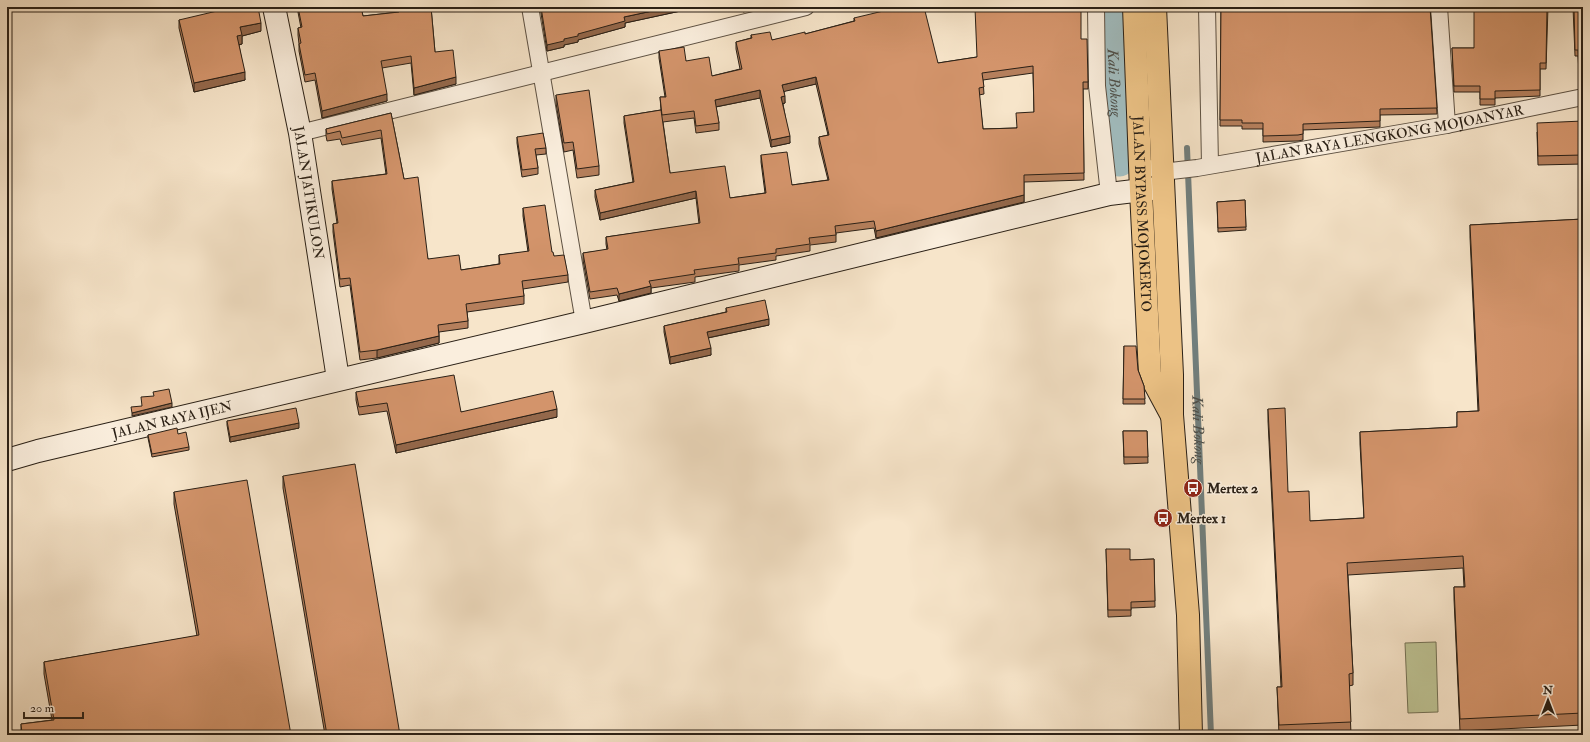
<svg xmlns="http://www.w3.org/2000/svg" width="1590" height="742" font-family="'IM FELL Double Pica',serif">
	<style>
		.green { fill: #bec495; stroke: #747256 }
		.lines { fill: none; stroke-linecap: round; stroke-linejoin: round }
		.stream { stroke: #717e7c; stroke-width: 6 }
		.river { stroke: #a1bdc0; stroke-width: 35 }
		.street-casing { stroke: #5d5143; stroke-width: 18 }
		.secondary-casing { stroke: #2a2016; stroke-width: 24 }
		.highway-casing { stroke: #2a2016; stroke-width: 24 }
		.street { stroke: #faeedd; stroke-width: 16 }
		.secondary { stroke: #faeedd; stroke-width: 22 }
		.highway { stroke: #ecc285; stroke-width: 22 }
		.wall { fill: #b57f5c; stroke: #2a2016; fill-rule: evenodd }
		.shaded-wall { fill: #94684b; stroke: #2a2016 }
		.building { fill: #d3946b; stroke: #2a2016; fill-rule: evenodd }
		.labels { text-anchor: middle; stroke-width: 3; stroke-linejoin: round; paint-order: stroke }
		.street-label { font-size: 14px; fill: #2a2016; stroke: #faeedd }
		.poi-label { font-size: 14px; font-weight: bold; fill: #2a2016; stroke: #faeedd; text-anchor: start }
		.water-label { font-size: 15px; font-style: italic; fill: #4e4f49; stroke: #faeedd }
	</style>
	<rect width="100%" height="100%" fill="#f7e5ca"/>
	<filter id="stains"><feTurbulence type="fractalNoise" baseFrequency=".005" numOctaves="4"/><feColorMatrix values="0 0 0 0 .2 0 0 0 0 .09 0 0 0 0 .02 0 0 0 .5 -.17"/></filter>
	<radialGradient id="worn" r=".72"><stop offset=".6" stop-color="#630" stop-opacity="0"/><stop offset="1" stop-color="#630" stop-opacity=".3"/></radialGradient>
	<polygon class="green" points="1436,642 1438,712 1408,713 1405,643"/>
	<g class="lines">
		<path class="stream" id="s1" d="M1187,148L1211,735"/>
		<path class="river" id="s2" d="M1110,7L1119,159"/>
		<g class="street-casing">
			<g id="street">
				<polyline points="530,7 584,322"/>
				<polyline points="1096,7 1097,86 1109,194"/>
				<polyline points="1207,7 1210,165"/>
				<polyline points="1439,7 1447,125"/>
				<polyline points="300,133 806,7"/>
				<path id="s3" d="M1152,168L1171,171L1197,168L1447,125L1583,97"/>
			</g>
		</g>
		<g class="secondary-casing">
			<g id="secondary">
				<path id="s4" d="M274,7L300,133L338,379"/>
				<path id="s5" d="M7,460L38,451L584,322L1109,194L1159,188"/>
			</g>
		</g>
		<g class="highway-casing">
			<g id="highway">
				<path id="s6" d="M1134,7L1141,191L1150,375L1171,414"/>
				<polyline points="1155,7 1172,375 1172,415 1188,615 1191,735"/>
			</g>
		</g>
		<use href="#street" class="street"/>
		<use href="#secondary" class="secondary"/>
		<use href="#highway" class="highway"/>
	</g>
	<g class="wall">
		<polygon points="297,7 361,7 363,16 398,12 398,7 431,7 435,52 456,84 414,95 411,63 382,68 387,101 322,118 315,80 305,82 299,51 299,44 298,35 298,28 301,28"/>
		<polygon points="540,7 699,7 625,23 625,27 578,40 578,42 564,45 564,47 547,51"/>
		<polygon points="1217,7 1430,7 1437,114 1380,115 1380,127 1303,130 1303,140 1298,141 1263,142 1263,129 1242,129 1242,126 1220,126 1221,7"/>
		<polygon points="1548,7 1546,69 1540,69 1540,96 1495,98 1495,105 1480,105 1480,92 1454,92 1452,48 1474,48"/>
		<polygon points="1573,7 1583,7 1583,88 1580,88 1578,56 1575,56"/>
		<path d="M854,18L938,63L977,57L1081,39L1088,82V89H1083L1084,180L1024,182V202L876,238L874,228L836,233V242L810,245V251L776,256V260L739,265V271L695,277V282L651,288V293L619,301L617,295L590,299L583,260V253L607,250L606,244V237L699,224L696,198L600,220L595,197V190L633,182L624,123V116L661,110L660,97H665L659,58V51L686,61L712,76L740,69L736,49V42L751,38V35L772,40L805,34L854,21ZM1033,73L1034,112L1016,128L983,129L979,95L984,94L983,80ZM816,84L828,135L819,137V144L828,180L792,185L761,155V162L765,193L730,198L670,173L663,122L694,118L696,133L719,130V123L716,107L760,98L771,147L790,143L783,104L785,103L784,91Z"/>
		<polygon points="179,20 261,31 242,36 242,44 239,45 245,80 194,92 179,28"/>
		<polygon points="556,95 599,166 599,175 577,178 573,150 564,152 556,103"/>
		<polygon points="391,113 404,179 428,259 461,270 499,264 499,255 528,252 523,216 523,208 554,256 568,275 568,282 523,289 524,296 524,304 467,312 468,321 468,328 439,332 439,343 377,358 360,360 350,285 340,287 333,232 333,224 337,223 332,189 332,181 386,174 381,138 342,145 340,139 327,141 326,136 326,129"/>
		<polygon points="1583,121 1583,164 1538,165 1537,132"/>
		<polygon points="517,137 546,148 546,154 536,155 538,168 538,174 522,177 517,143"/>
		<polygon points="1245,200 1246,230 1218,232 1217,202"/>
		<polygon points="1583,219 1583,725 1460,731 1454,599 1454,587 1464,587 1463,568 1348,575 1353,673 1353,685 1349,686 1351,734 1321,735 1279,735 1277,687 1281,687 1268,421 1268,409 1288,492 1310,521 1364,518 1360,444 1360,432 1457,427 1457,412 1478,411 1470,237 1470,225"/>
		<polygon points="726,308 769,325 708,338 711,355 670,364 664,332 664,326 726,312"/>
		<polygon points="1124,346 1138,370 1144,386 1145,404 1123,404"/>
		<polygon points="356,392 461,412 557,417 396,453 387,411 359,415 356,400"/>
		<polygon points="227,421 299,428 230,442 227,425"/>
		<polygon points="1123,431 1147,431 1148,463 1124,464"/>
		<polygon points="178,434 189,447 189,450 152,457 148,438 148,435"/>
		<polygon points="283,476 400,735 325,735 283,488"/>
		<polygon points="174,492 291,735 21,733 21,724 52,720 44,674 44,662 197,636 174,504"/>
		<polygon points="1106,549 1130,560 1154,559 1155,607 1131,608 1131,616 1108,617"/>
	</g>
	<g class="shaded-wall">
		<polygon points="671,7 699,7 625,23 625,27 578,40 578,42 564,45 564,47 547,51 547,45 624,17"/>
		<polygon points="743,7 765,7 743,12"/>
		<polygon points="261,23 261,31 242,36 242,44 237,45 237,36 240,27"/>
		<polygon points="245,72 245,80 194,92 194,83"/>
		<polygon points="456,77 456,84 414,95 414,88"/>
		<polygon points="816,77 816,84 782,92 782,85"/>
		<polygon points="760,90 760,98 715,107 715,100"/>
		<polygon points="387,94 387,101 322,118 322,111"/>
		<polygon points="785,96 785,103 781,104 781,97"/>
		<polygon points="790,136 790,143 771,147 771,140"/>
		<polygon points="696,191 696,198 600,220 600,213"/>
		<polygon points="1024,195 1024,202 876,238 876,231"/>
		<polygon points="651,286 651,293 619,301 619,294"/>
		<polygon points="769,319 769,325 707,338 707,332"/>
		<polygon points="439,336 439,343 377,358 377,350"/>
		<polygon points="711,348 711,355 670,364 670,357"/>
		<polygon points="172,403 172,407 132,416 132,413"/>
		<polygon points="557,409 557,417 396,453 396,445"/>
		<polygon points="299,423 299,428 230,442 230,437"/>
	</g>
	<g class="building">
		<polygon points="234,7 258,7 261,23 240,27 242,35 237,36 245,72 194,83 179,20"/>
		<polygon points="298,7 361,7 363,16 399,12 399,7 431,7 435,52 453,50 456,77 414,88 411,56 381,61 387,94 322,111 315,73 305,75 299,44 301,43 298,28 302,27"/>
		<polygon points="541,7 671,7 624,17 625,21 578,34 578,36 564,39 564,41 547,45"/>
		<path d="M900,7H924L938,63L977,57L975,8H984V7H1081V39H1087L1088,82H1083L1084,173L1024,175V195L876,231L874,221L835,226L836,235L809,238L810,244L776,249V253L738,258L739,264L694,270L695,274L649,281L651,286L619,294L617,288L590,292L583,253L608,249L606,237L700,223L696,191L600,213L595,190L634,182L624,116L661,110L670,173L725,166L730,198L766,193L761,155L787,152L792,185L829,180L819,137L829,135L816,77L782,85L785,96L781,97L790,136L771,140L760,90L715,100L719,123L696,126L694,111L662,115L660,97H666L659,51L684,47L686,61L709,57L712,76L742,69L736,42L752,38L751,35L770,32L772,40L805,32V34L855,21L854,18ZM1033,66L1034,112L1016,113L1017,128L983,129L979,88L984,87L982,73Z"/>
		<polygon points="1221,7 1430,7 1437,108 1380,109 1380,121 1303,124 1303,134 1298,135 1263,136 1263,123 1242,123 1242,120 1220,120"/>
		<polygon points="1474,7 1547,7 1546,63 1540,63 1540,90 1495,91 1495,99 1480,99 1480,86 1454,86 1452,48 1474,48"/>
		<polygon points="1574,7 1583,7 1583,82 1580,82 1578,50 1575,50"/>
		<polygon points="589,90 599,166 577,169 573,142 564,143 556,95"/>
		<polygon points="391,113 404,179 418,177 428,259 459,255 461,270 500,264 499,255 529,251 523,208 545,205 552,252 553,252 554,256 564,255 568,275 522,281 524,296 466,304 468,321 438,325 439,336 377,350 360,352 350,278 340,279 333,224 338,223 332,181 387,174 381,130 342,138 340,131 327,134 326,129"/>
		<polygon points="1583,121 1583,155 1538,156 1537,123"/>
		<polygon points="543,133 546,148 535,149 538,168 522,170 517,137"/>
		<polygon points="1245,200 1246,227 1218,228 1217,202"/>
		<polygon points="1583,219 1583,713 1460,719 1454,587 1465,587 1463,556 1347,563 1353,673 1349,674 1351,722 1279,725 1277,687 1282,687 1268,409 1285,408 1288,492 1309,491 1310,521 1364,518 1360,432 1457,427 1457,412 1479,411 1470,225"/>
		<polygon points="765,300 769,319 707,332 711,348 670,357 664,326 727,312 726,308"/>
		<polygon points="1124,346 1136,346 1138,370 1144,386 1145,399 1123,399"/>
		<polygon points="454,375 461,412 553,391 557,409 396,445 387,403 359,407 356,392"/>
		<polygon points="169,389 172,403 132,413 131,407 142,406 141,397 154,396 153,392"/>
		<polygon points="296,408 299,423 230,437 227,421"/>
		<polygon points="177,428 178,434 186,432 189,447 152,454 148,435"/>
		<polygon points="1123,431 1147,431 1148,457 1124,457"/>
		<polygon points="355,464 400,735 327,735 283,476"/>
		<polygon points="247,480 291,735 7,735 7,734 22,733 21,724 54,720 44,662 199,635 174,492"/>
		<polygon points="1106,549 1130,549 1130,560 1154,559 1155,601 1131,602 1131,610 1108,610"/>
	</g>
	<defs>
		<g id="bus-disc" transform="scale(1)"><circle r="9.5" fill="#8f2418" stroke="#faeedd"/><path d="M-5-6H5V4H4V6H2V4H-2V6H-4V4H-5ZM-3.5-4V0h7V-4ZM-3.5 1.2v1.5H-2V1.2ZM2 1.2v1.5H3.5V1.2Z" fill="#fff"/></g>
	</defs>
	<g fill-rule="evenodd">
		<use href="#bus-disc" x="1193" y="488"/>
		<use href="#bus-disc" x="1163" y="518"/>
	</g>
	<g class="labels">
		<g class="street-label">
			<text dy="5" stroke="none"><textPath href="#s3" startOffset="241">JALAN RAYA LENGKONG MOJOANYAR</textPath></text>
			<text dy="5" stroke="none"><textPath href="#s4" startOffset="189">JALAN JATIKULON</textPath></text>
			<text dy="5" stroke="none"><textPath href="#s6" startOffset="207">JALAN BYPASS MOJOKERTO</textPath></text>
			<text dy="5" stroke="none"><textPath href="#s5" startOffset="170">JALAN RAYA IJEN</textPath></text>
		</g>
		<g class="poi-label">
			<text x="1207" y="493">Mertex 2</text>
			<text x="1177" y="523">Mertex 1</text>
		</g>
		<g class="water-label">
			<text dy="5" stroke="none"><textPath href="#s2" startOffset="76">Kali Bokong</textPath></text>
			<text dy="5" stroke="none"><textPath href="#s1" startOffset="282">Kali Bokong</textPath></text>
		</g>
	</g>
	<rect width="1590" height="742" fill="none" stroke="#f7e5ca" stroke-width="24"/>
	<rect x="8" y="8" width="1574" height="726" fill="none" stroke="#2a2016" stroke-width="2"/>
	<rect x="12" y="12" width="1566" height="718" fill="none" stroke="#2a2016"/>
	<g transform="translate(1548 700)" stroke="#faeedd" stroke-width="3" paint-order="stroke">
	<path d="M0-3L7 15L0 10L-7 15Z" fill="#2a2016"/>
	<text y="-6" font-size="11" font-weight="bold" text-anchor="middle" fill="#2a2016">N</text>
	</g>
	<path d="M24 712v6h59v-6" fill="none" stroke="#2a2016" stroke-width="2"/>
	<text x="30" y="712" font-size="12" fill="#2a2016" stroke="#faeedd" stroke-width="3" paint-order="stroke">20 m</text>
	<rect width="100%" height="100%" filter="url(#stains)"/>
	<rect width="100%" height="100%" fill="url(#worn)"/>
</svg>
